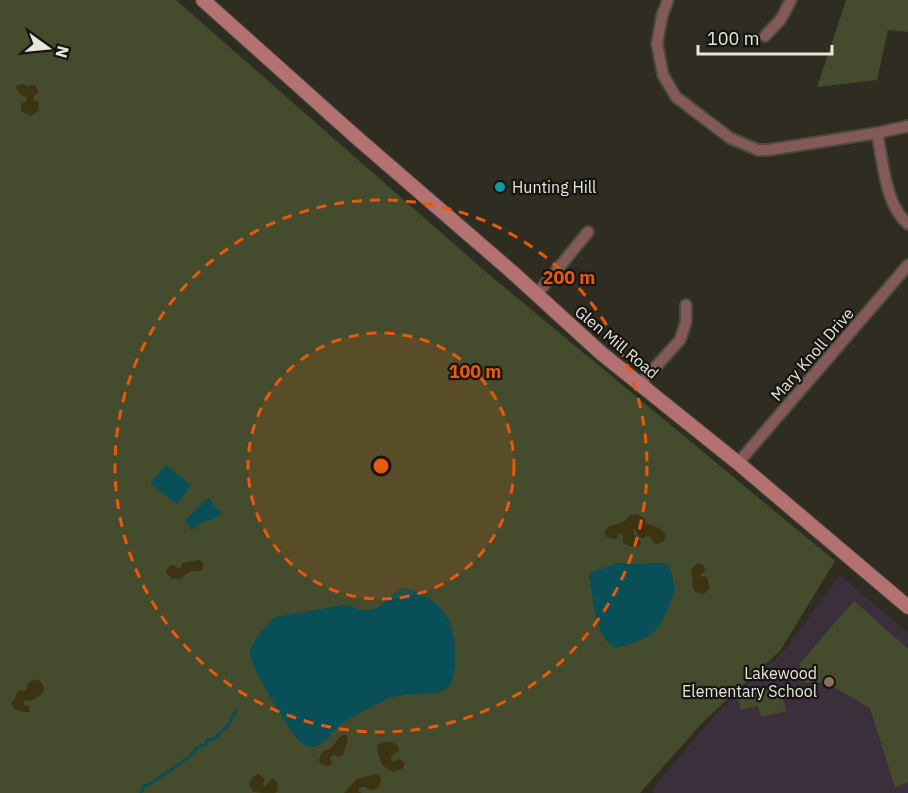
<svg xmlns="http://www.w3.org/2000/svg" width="908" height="793" font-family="'IBM Plex Sans',sans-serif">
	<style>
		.education { fill: #3c2f3c }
		.green { fill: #454c2d }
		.sand { fill: #3c3313 }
		.water { fill: #084f58 }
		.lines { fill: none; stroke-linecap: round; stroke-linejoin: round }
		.stream { stroke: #084f58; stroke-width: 3 }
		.minor-casing { stroke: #4c4a3f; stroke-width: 14 }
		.secondary-casing { stroke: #4c4a3f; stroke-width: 16 }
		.minor { stroke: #835959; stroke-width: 10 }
		.secondary { stroke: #b47171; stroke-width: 14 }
		.ring { fill: none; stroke: #e8590c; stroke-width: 3; stroke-dasharray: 10 8 }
		.culture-dot { fill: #0f9aa8; stroke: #161510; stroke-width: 2 }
		.education-dot { fill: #8d6e63; stroke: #161510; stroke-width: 2 }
		.labels { text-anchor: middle; stroke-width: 4.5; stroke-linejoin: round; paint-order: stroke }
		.poi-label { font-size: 16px; fill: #e7e5de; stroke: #161510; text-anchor: start }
		.street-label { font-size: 16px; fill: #e7e5de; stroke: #161510 }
		.centre { fill: #e8590c; stroke: #161510; stroke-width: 3 }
		.ring-label { font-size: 18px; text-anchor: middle; font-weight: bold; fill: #e8590c; stroke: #161510; stroke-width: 4.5; stroke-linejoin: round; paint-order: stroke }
	</style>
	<rect width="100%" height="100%" fill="#2f2c21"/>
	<polygon class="education" points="840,575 908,633 908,793 653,793 656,785 717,712 783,652"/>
	<g class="green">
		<polygon points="0,0 176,0 486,272 835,561 780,651 704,721 640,793 0,793"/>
		<polygon points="846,0 908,0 908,32 888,30 877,80 817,87"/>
		<polygon points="854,601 908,649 908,782 895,788 870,708 827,683 801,682 800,663"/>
		<polygon points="779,685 786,711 761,717 758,706 741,710 737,695"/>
	</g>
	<g class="sand">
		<polygon points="24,84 28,87 31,85 36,85 38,93 34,96 34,100 39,102 39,110 31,116 21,111 21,104 25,102 27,98 20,94 16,87 18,85"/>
		<path d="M636,514L644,518L647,524C655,526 662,528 666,536L664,541L658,544H655L649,536L643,538H640L634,529H633L635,536L641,542L639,546L632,547L623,543V536L621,533L618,534L617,538L613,539L606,536L605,531L608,527L623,522L631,515Z"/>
		<path d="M200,560L204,563L202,571H191L180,579H172L166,573C167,568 169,565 174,565L177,568H181L183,563Z"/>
		<polygon points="697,563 701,564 704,567 705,572 701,574 701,577 706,576 709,583 709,589 703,594 695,592 692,586 693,582 691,570"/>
		<path d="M32,680C39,679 44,683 44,690L40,696L30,701L26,700L24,701V705L29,706L30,708L29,712C22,712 13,711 11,703L15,699L16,694L20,690L24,691L27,689V685Z"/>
		<path d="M343,735H346L348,739L343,755L339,757L334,755L331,756L330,759L332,762L330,766L322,765L319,761C322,748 325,753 333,746C338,742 335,739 343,735Z"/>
		<polygon points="384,742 392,742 398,746 399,751 392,755 391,759 394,762 399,759 403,761 405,765 402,769 393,772 382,765 377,750 378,745"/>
		<path d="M259,774L265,779L263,784L265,787L270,780L273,779L277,782L278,785L277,791L275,793C269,793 260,793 255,792C245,786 251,776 259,774Z"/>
		<path d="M376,774L380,776C383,783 378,790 370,790L366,787H361L357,791L362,793H344L357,779Z"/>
	</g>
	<g class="water">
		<polygon points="167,464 167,466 191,485 177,504 152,485 150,484"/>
		<path d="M208,498L210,499L217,510L220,509L221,514C215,519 210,520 203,522C199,525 195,528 192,530L185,520Z"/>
		<path d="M617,563L630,564L664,563L668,565C674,573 672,582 675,590C660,630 659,637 615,648C594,636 594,598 589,577L590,573Z"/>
		<path d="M403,588C426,591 449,610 453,634C456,647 458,682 445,690C437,695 414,693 404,695C391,696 378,703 366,710C358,714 346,720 339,726C332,732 323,748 311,747C307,746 302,744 299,741C288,729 252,669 250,654C249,645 268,622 275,617L344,605C352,606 359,611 367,610C384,610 388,593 403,588Z"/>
	</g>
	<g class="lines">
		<path class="stream" d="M141,793L144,786C153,785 157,777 165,774L189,757L197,748L206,744L208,739L213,740L230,723L232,717L237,710"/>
		<g class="minor-casing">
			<g id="minor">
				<polyline points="668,0 662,16 657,44 663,75 676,97 730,138 758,150 768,150 877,133 908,126"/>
				<polyline points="765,36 781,19 791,0"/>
				<path d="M877,133C883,161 885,205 908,224"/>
				<polyline points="537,294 588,232"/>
				<polyline points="640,384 680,340 686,322 686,305"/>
				<polyline points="738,463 908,265"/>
			</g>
		</g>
		<g class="secondary-casing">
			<polyline id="secondary" points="203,0 356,137 511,271 601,353 738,463 908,607"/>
		</g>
		<use href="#minor" class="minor"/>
		<use href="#secondary" class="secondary"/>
	</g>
	<circle cx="381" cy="466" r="133" fill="#e8590c" fill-opacity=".12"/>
	<g class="ring">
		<circle cx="381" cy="466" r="133"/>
		<circle cx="381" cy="466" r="266"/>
	</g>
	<circle class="culture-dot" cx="500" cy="187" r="6"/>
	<circle class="education-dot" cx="829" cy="682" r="6"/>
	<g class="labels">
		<g class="poi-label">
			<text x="512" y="193">Hunting Hill</text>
			<text x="817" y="679" text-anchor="end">Lakewood<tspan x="817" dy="18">Elementary School</tspan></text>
		</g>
		<g class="street-label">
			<text transform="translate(617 342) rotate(40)" y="6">Glen Mill Road</text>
			<text transform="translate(812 354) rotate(-49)" y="6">Mary Knoll Drive</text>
		</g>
	</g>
	<circle cx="381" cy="466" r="9" class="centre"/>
	<g class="ring-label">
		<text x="569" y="284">200 m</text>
		<text x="475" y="378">100 m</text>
	</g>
	<g transform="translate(48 48) rotate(105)" stroke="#161510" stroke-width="4.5" paint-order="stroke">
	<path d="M0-4.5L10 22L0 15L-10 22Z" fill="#e7e5de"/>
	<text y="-9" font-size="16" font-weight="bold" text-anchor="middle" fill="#e7e5de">N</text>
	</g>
	<path d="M698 45v9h134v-9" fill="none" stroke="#e7e5de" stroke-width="3"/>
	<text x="707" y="45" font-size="18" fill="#e7e5de" stroke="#161510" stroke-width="4.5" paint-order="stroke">100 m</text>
</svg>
